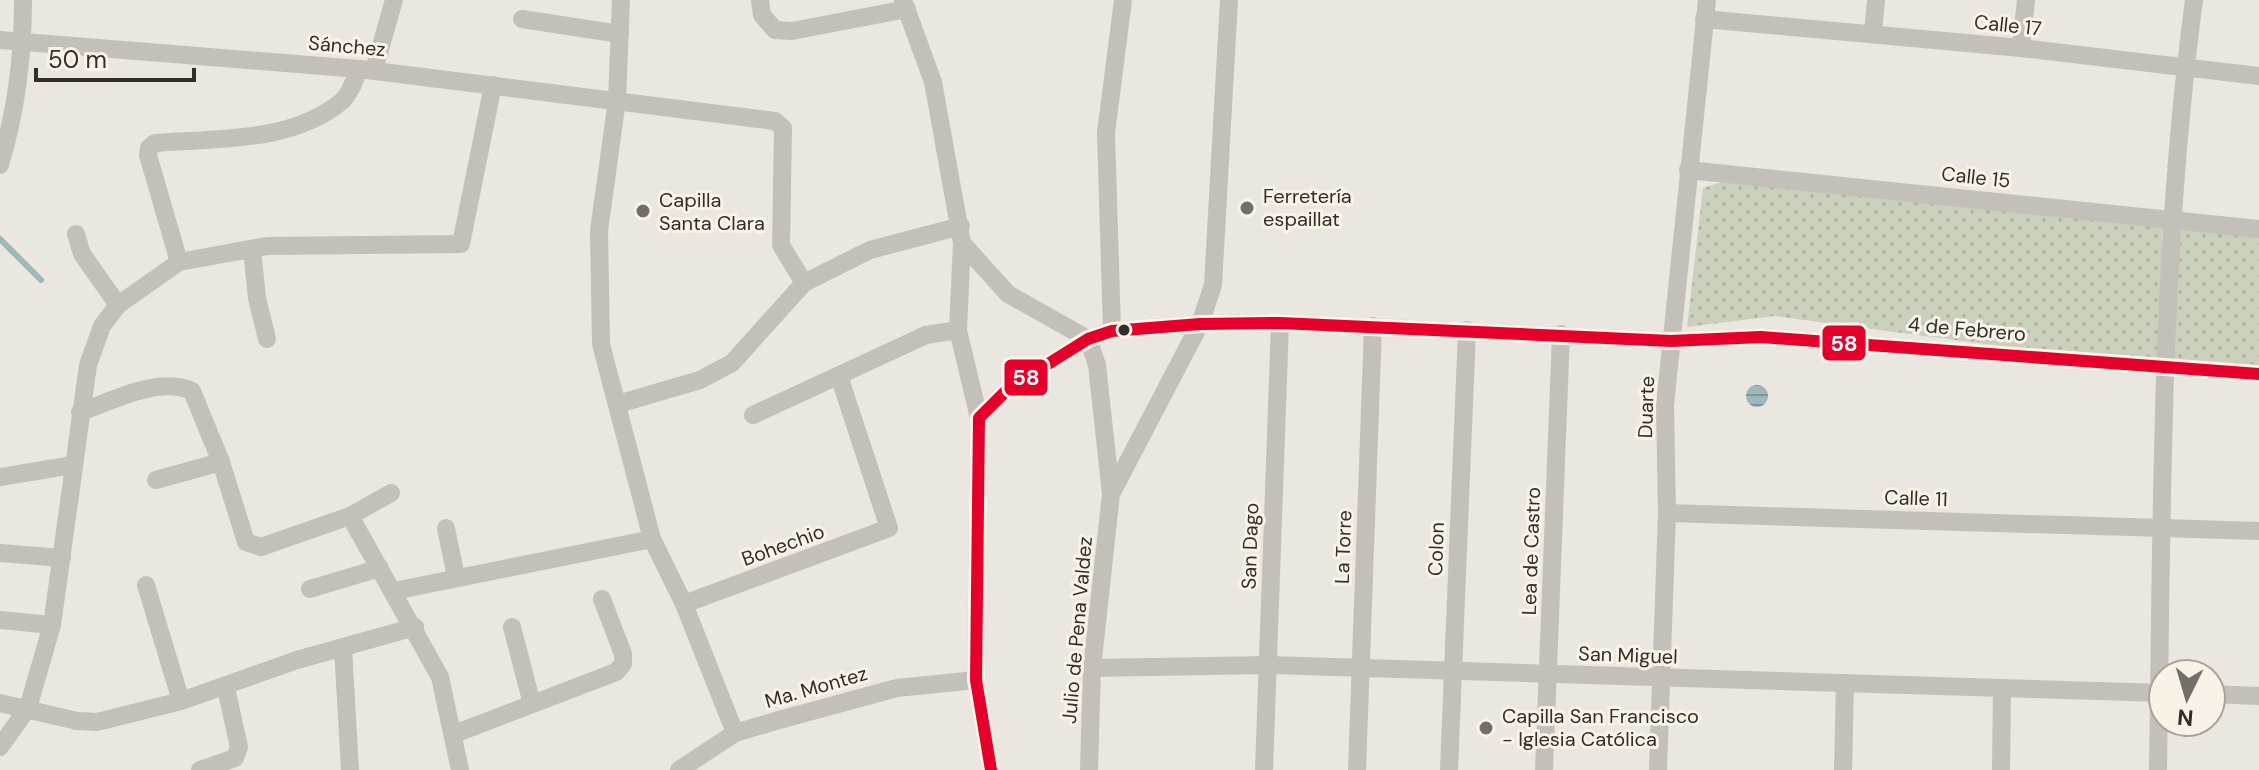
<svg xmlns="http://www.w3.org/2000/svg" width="2259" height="770" font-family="'DM Sans',sans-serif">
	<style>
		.grass { fill: url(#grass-dots) }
		.water { fill: url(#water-rules) }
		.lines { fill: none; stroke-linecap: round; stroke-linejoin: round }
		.stream { stroke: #9eb7ba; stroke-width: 6 }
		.minor { stroke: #c3bfb9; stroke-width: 18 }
		.bus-1-casing { stroke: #f8f2e7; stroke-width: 18 }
		.bus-1 { stroke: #e4002b; stroke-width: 12 }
		.poi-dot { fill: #746e68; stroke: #f8f2e7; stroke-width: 3 }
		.bus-dot { fill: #342d28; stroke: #f8f2e7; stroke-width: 3 }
		.labels { text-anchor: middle; stroke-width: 6; stroke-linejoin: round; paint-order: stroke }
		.street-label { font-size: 20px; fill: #342d28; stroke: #f8f2e7 }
		.poi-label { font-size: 20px; fill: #342d28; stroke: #f8f2e7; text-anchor: start }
		.line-badge { stroke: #f8f2e7; stroke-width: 3 }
		.badge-label { font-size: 22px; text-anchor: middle; font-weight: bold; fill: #fff }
	</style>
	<defs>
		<pattern id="grass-dots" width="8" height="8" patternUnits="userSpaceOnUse" patternTransform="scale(2)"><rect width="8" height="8" fill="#cad0bb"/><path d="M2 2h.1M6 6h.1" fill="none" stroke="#aeb3a1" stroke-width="1.8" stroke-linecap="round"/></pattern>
		<pattern id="water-rules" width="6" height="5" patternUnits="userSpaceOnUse" patternTransform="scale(2)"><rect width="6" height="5" fill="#9eb7ba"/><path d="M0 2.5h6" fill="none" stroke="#829597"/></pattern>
	</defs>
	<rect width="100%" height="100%" fill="#eae7e0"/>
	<g class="grass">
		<polygon points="1740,176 2163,218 2159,367 1775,316 1687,327 1703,188"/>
		<polygon points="2174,221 2259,229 2259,369 2168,361"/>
	</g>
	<circle class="water" cx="1757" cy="396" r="11"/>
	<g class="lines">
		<polyline class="stream" points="0,239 41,280"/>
		<g class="minor">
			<polyline points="621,0 617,100 599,231 601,344 652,539 684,604 735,733"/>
			<polyline points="760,0 762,15 775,30 792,31 907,9"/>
			<polyline points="903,0 933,82 962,243 1008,294 1088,339"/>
			<polyline points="522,19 620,34"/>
			<polyline points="1704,19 2021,48 2259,76"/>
			<polyline points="1873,33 1876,0"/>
			<polyline points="0,40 359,69 775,121 783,128 781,245 804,283"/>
			<polyline points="2021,48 2026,0"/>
			<polyline points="374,70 394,0"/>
			<path d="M0,165C16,112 23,55 23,0"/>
			<polyline points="1688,170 2259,229"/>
			<polyline points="76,234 82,254 118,305"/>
			<polyline points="252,249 257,298 267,339"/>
			<path d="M179,262L148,155L149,148L155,143C215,138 293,143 342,101C350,94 355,79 359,69"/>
			<polyline points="958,330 962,243"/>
			<polyline points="1112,331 1106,133 1123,0"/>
			<polyline points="1088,339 1097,365 1111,494 1092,668 1089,770"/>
			<polyline points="618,404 700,380 732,363 804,283 870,250 961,226"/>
			<path d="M80,412C113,401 158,376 192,391L221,462L246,542L261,547L350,516"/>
			<polyline points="753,415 926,335 958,330 979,418"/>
			<polyline points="0,477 73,465"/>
			<polyline points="156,480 221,462"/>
			<polyline points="391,493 350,516 440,677 460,770"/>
			<polyline points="1111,494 1200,324 1213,285 1229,0"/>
			<polyline points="1667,513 2259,531"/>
			<polyline points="446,528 456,577"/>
			<polyline points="0,553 62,558"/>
			<polyline points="146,585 181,701 297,660 415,627"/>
			<polyline points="310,589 380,568"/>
			<polyline points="394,591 652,539"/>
			<polyline points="684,604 889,528 839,376"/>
			<polyline points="0,620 52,625"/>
			<polyline points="512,627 532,704"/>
			<polyline points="343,648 350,770"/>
			<polyline points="1092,668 1268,665 2163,693"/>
			<polyline points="2211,694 2259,696"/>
			<polyline points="0,703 77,721 97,722 181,701"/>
			<polyline points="454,734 616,672 623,664 623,654 602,599"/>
			<polyline points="0,747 28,708 52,625 88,365 102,326 118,305 179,262 267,246 461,244 493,85"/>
			<polyline points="200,770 235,758 239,747 226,688"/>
			<polyline points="679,770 735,733 779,720 897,688 976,680"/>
			<polyline points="991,770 976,680 979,418 1008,389 1088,339 1112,331 1200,324 1280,323 1671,341 1761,337 2259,374"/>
			<polyline points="1264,770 1280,323"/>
			<polyline points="1357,770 1373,326"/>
			<polyline points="1449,770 1467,330"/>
			<polyline points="1544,770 1561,334"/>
			<polyline points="1658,770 1667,513 1665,405 1707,0"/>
			<polyline points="1843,770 1845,683"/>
			<polyline points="2001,770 2002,689"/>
			<path d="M2158,770C2162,514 2160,254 2194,0"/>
		</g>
		<g class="bus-1-casing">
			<polyline id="bus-1" points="991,770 976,680 979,418 1008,389 1088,339 1112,331 1200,324 1280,323 1671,341 1761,337 2259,374"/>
		</g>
		<use href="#bus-1" class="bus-1"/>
	</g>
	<g class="poi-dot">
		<circle cx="1247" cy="208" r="8"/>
		<circle cx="643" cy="211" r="8"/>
		<circle cx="1486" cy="728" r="8"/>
	</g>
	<circle class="bus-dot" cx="1124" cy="330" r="7"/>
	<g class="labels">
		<g class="street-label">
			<text transform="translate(2008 25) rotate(6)" y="7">Calle 17</text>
			<text transform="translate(347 46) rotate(5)" y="7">Sánchez</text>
			<text transform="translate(1976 177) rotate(6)" y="7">Calle 15</text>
			<text transform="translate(1967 329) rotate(5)" y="7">4 de Febrero</text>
			<text transform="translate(1646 407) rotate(-88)" y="7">Duarte</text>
			<text transform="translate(1916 498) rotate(2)" y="7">Calle 11</text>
			<text transform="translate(783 545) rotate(-20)" y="7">Bohechio</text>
			<text transform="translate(1250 546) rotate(-88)" y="7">San Dago</text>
			<text transform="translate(1343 547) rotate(-88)" y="7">La Torre</text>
			<text transform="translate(1436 549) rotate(-88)" y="7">Colon</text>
			<text transform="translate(1531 551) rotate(-88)" y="7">Lea de Castro</text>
			<text transform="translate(1077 630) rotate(-85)" y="7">Julio de Pena Valdez</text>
			<text transform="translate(1628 655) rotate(2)" y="7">San Miguel</text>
			<text transform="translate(816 687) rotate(-16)" y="7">Ma. Montez</text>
		</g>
		<g class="poi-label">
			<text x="1263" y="203">Ferretería<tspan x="1263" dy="23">espaillat</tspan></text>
			<text x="659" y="207">Capilla<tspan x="659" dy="23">Santa Clara</tspan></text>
			<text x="1502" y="723">Capilla San Francisco<tspan x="1502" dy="23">- Iglesia Católica</tspan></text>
		</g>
	</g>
	<g class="line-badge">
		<rect x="1821" y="324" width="46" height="38" rx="8" fill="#e4002b"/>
		<rect x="1003" y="358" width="46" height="39" rx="8" fill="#e4002b"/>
	</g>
	<g class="badge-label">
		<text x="1844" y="351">58</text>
		<text x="1026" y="385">58</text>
	</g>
	<g transform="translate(2187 698) rotate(185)"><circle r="38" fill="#f8f2e7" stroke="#aaa39b" stroke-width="2"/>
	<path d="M0-6L14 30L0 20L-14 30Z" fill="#746e68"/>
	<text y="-12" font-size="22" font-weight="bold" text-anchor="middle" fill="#342d28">N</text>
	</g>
	<path d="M36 68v12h158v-12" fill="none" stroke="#342d28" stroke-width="4"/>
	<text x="48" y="68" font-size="24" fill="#342d28" stroke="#f8f2e7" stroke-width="6" paint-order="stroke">50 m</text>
</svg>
